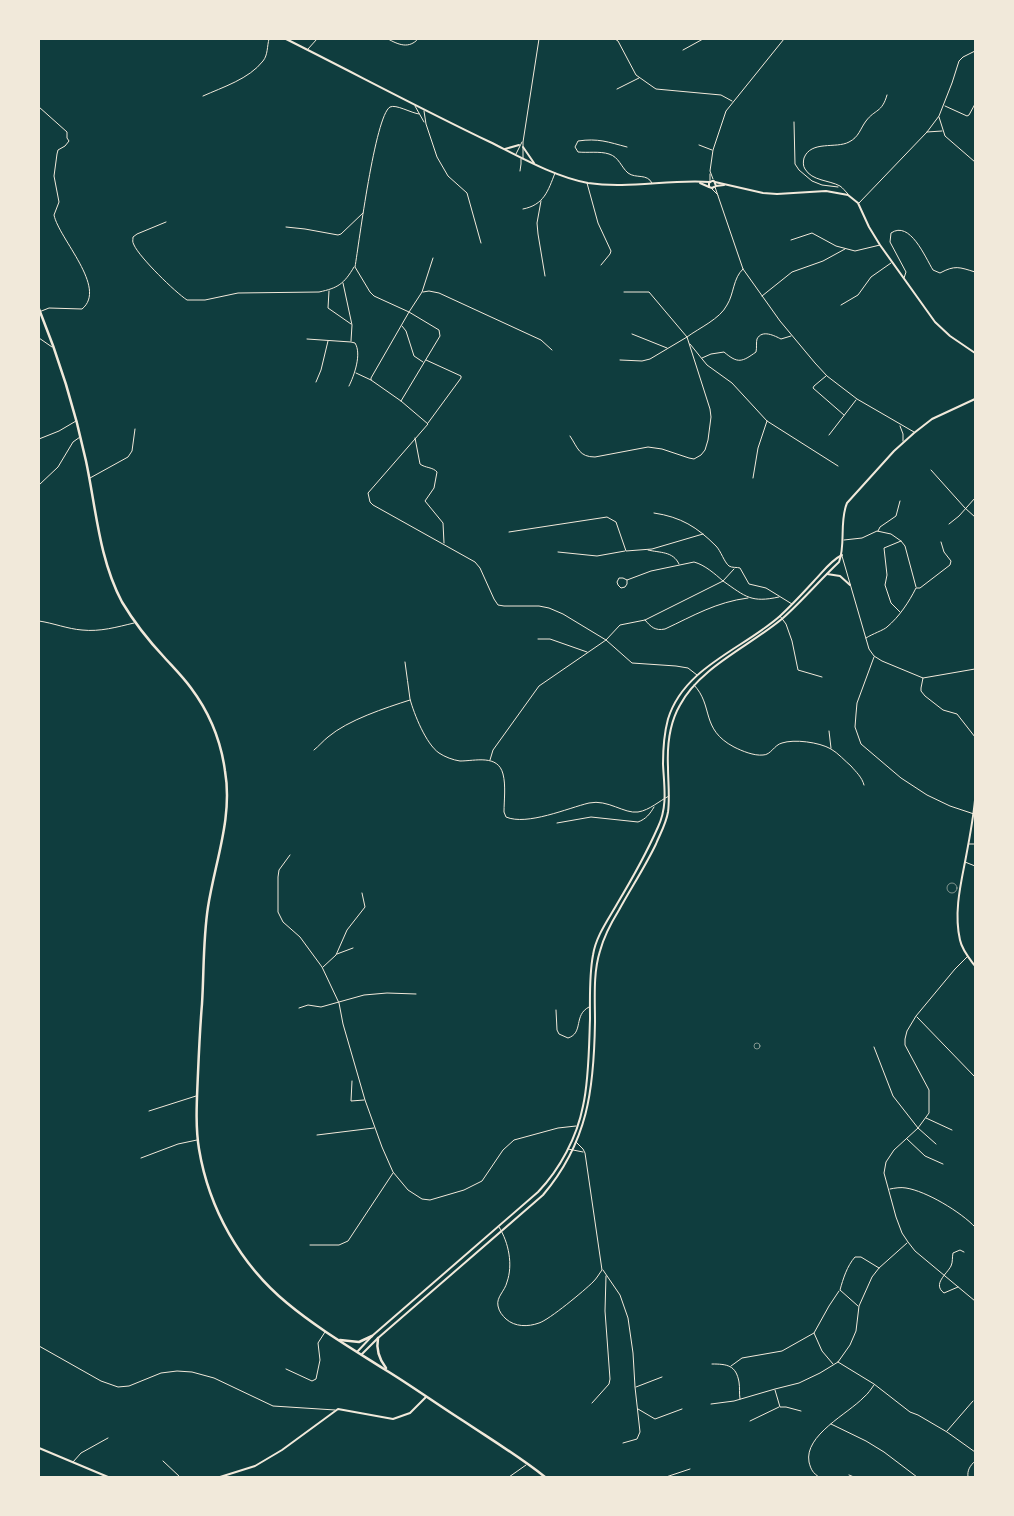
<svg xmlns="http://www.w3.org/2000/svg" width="1014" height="1516" font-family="'Nunito Sans',sans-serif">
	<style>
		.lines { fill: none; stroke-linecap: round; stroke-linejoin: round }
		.service { stroke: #f1e9da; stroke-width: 0.5 }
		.minor { stroke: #f1e9da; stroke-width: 1 }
		.tertiary { stroke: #f1e9da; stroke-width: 2 }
		.trunk { stroke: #f1e9da; stroke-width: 2.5 }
	</style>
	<rect width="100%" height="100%" fill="#0f3d3e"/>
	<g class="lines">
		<g class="service">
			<circle cx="952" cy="888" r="5"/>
			<circle cx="757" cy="1046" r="3"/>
		</g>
		<g class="minor">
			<path d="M388,39C399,45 409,49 418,39"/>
			<polyline points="594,39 596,39"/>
			<polyline points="615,39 618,41 636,75 653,87 656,89 721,95 732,101"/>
			<polyline points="308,49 317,39"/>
			<polyline points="683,50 703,39"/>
			<polyline points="617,89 639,78"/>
			<path d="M203,96C223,87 249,79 263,61C268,55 267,46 269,39"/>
			<polyline points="415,106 424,122"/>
			<polyline points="945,106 967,116 969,115 975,104"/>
			<path d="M39,107L67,132V138L69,141L65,146L58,150L57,154L54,176L59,202L54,215C59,239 108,288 82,309L49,308L39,312"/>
			<polyline points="424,111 426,124 437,157 448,176 467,193 481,243"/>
			<path d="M419,114C411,113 396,104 390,107C375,116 359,243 355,267L370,292L374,296L409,312L371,378V380L401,401L428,424L368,493L370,502L373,505L475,562L480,568L494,599L498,605L504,606H539L549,608L563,614L606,640L632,663L676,666L688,668L697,675"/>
			<polyline points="939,117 945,136 975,162"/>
			<polyline points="794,122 795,164 799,170 812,181 822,185 838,187"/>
			<polyline points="927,132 942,131"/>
			<polyline points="699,145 712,150"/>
			<path d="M627,147C608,142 598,138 578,141L575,147L578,152C588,153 600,151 609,154C619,157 621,167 628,173C636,179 647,173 652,183"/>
			<polyline points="516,154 522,142"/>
			<polyline points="523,159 523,142 539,39"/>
			<polyline points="520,171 521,164 521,159"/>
			<polyline points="710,174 710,181"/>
			<polyline points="713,179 710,171 713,150 726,111 784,39"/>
			<polyline points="587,183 598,223 611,251 610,254 601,265"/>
			<polyline points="715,187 743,269 780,321 815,363 827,376 857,399 914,432"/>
			<polyline points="712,189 718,195"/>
			<path d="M848,194C845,191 843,188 840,186C829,180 812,181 805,169C803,166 803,162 804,158C811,140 836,149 849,142C859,137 860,129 866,121C875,109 882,113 887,95"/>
			<polyline points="541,201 537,223 538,234 545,276"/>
			<polyline points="859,203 927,132 939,116 952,83 959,61 963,57 975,51"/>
			<path d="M523,209C544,205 548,191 555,173"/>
			<path d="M166,222L137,234L133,237C133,241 132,241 134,245C140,258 175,292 187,300H205L238,293L319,292C338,288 344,284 354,267"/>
			<polyline points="286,227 305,229 338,235 341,234 363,213"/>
			<polyline points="791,240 812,233 836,246 855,251 880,245"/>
			<path d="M904,278L906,272L890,242L891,233C910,220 925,257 933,270L940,273C955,265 959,267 975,272"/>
			<polyline points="343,283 352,325 351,341"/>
			<polyline points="329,291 328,308 351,324"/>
			<polyline points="423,292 429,291 439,293 541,340 552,350"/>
			<path d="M624,292H649L687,337C699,328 720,319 727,305C734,294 733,278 743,269"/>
			<polyline points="762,296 792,272 823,261 845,249"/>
			<polyline points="841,305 858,295 871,277 891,263"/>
			<polyline points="402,326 406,331 414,356 423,362"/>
			<polyline points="632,334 667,348"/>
			<polyline points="39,338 52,347"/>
			<path d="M307,339L351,342L355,343C362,354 354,376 349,386"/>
			<polyline points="690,344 707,365 732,383 767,421 838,466"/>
			<path d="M702,358L711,354L724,352C738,364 742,362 756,352C757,348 756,342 757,339C762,329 775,336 781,339L791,336"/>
			<polyline points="426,360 461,376 461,378 428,423"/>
			<polyline points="356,373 371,380"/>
			<polyline points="826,376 814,386 813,388 844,415"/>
			<polyline points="316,382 321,370 328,341"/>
			<polyline points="401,401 440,336 439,330 409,312 422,292 433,258"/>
			<polyline points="900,426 903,434 903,441"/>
			<polyline points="829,435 856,400"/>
			<path d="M570,436C578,448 579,457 595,457L648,447L662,449L689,458L694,459L701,455L705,450L708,440L711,417L710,409L687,337L650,359L642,361L620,360"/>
			<path d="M415,438L420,464C425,468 433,467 437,472L434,488L425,501L443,523L444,543"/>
			<polyline points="39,439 59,431 76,421"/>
			<polyline points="931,470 965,508 975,517"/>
			<polyline points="90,478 128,457 132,451 135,429"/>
			<polyline points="753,478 758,448 767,421"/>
			<polyline points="39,485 58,467 73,442 80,437"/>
			<path d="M654,513C681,517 697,527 716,546C721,551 724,562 729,566C732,568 737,567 740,568L749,584L766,588L792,604"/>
			<polyline points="949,524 959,516 975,498"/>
			<polyline points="878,531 880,527 896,516 900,501"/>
			<polyline points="509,532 607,517 616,522 626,551 652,549 703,534"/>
			<polyline points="844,540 862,538 877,531 891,534 901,541 905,546 916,587"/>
			<path d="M648,550C660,553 673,551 679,564"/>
			<polyline points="558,552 597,556 625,551"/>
			<polyline points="842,556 869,649 874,656 882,661 923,678 921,688 921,691 925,696 943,710 957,714 975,737"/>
			<path d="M627,580V584L625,587L621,588L618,585L617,582L619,578H623L627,580L651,571L694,562C705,565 715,574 723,581L734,569"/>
			<polyline points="900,612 891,603 885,585 887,575 884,548 901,541"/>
			<polyline points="780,616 786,624 792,641 798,670 822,677"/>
			<path d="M645,620C651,627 655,631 665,629C693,616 716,602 748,598"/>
			<path d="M39,621C53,623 68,629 82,630C100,632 117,627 134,623"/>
			<path d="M866,638C872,634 884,630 887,627C899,617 909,602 916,588H920L950,565L951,561L944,552L941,542"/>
			<polyline points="538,639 550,639 587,652"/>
			<polyline points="874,657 857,703 856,714 855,727 861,744 901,778 927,795 950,806 974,814"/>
			<path d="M405,662C407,674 408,687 410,699C414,714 426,744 439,753C445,757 453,760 460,761C475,761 498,754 503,774C506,785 504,801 504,812L506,817C527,826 568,808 589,803C608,799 624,814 638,812C650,810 659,801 669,796"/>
			<polyline points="923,678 975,669"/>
			<path d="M694,685C714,706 700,729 734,747C742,751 754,756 763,755C771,755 774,745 782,743C794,739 819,742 831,749C838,753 845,761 851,766C856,772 862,777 864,785"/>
			<polyline points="829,731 831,748"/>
			<path d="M314,750C319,746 323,741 328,737C348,720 385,708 410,700"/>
			<path d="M490,760L493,750L539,686L606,640L620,625L645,620L723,581C746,597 751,603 779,597"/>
			<path d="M557,823L591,817L638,822C646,819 650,814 654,807"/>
			<polyline points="969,844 975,844"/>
			<polyline points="290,855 279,870 278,877 278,912 283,922 300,937 322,967 339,1003 343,1024 365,1100 382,1147 393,1172 408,1190 422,1199 430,1200 464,1190 482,1181 503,1150 514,1140 558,1128 576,1126"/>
			<polyline points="965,862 975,866"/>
			<polyline points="337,954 353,948"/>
			<polyline points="967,957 955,969 916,1016 907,1031 905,1039 905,1045 929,1090 929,1113 918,1128 894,1150 886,1162 884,1173 896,1217 902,1233 908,1242 915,1251 975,1301"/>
			<polyline points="323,967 336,955 347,930 365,907 362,893"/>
			<polyline points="299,1008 308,1005 321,1007 364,995 387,993 416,994"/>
			<path d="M556,1010L557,1030L559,1034L568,1038C584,1033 573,1015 589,1007"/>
			<polyline points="917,1017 975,1077"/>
			<polyline points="874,1047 893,1096 918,1128 936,1144"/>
			<polyline points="352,1081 351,1101 364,1100"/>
			<polyline points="149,1111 196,1096"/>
			<polyline points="926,1118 952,1130"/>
			<polyline points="317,1135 374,1128"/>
			<polyline points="907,1139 925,1156 943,1164"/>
			<polyline points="568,1149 583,1152"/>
			<polyline points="141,1158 178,1144 197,1140"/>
			<path d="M890,1189C895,1188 901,1187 906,1188C926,1191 961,1212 975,1227"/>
			<path d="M499,1227C509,1243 513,1265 507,1282C505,1291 496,1297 498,1306C499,1312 503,1316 506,1319C515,1327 528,1327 539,1323C549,1320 585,1290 593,1282C597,1278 599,1274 602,1270L585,1153L583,1149L576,1142"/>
			<polyline points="310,1245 339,1245 348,1241 393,1173"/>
			<polyline points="603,1270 620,1295 628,1318 633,1353 635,1387 640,1432 637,1439 623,1443"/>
			<path d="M958,1287L944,1293C932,1284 947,1274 951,1266C953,1262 952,1257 953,1253L960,1250L964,1252"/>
			<path d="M858,1306L840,1290C843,1279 847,1266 855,1257H861L879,1268"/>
			<polyline points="39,1346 101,1381 118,1387 129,1386 161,1373 177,1371 192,1372 214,1378 273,1406 335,1410"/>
			<polyline points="838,1362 874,1384 910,1412 918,1415 947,1432 975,1452"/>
			<path d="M712,1364C727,1364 736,1365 739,1382C740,1388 739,1393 740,1399"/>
			<polyline points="833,1364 822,1351 814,1333 829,1306 839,1291"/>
			<polyline points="731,1366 742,1358 782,1351 814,1333"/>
			<polyline points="286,1369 312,1381 316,1379 320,1360 318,1343 325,1332"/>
			<polyline points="636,1387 662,1377"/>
			<polyline points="775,1390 780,1407 786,1407 801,1411"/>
			<polyline points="592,1403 609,1384 610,1379 605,1311 606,1276"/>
			<polyline points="711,1404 734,1401 775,1389 799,1383 820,1373 838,1362 850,1345 856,1331 859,1306 872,1277 879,1268 907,1243"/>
			<polyline points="638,1409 655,1419 682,1409"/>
			<polyline points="750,1421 779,1407"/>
			<polyline points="831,1424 866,1441 884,1452 917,1477"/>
			<polyline points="947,1431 973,1401"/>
			<polyline points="163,1461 180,1477"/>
			<polyline points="73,1462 81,1453 108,1438"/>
			<polyline points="849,1475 854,1477"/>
			<polyline points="509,1477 526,1465"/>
			<polyline points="666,1477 690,1469"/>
			<path d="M819,1477C813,1473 811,1470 809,1462C804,1435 848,1414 864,1397C868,1394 871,1389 874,1385"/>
			<path d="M968,1477C967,1470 970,1466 975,1461"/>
		</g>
		<g class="tertiary">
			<path d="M286,39C354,73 421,109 490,142C520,157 555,177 588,183C629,189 669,179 710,182"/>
			<polyline points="523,147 534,163"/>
			<polyline points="505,149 519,145"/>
			<polyline points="715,182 763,193 777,194 826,191 848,195 858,203 869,227 880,245 935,322 950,336 975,353"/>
			<polyline points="700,183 709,187"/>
			<polyline points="716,186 714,181 712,181 709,183 709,187 712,188 716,186 724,185"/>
			<polyline points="827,574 840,576 850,585"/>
			<path d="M975,800C973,821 969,841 965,862C960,887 954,914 960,940C962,950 969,958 975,966"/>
			<path d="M357,1352L372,1336L538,1192C560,1169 577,1137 583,1106C589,1080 589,1046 590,1019C590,998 589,976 593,955C596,936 608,920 617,904C632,879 646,854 658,827C668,806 664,786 663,764C663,749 664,734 668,719C684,667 743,649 780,616C792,605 803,593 814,581C823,572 830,561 842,555"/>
			<path d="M362,1354L378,1338L543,1195C588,1142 594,1089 595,1022C595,999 593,973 600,951C604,936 611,923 619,910C631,888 645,867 656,844C660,834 666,824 668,812C670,797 668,782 668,767C667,746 669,724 680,705C700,667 750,646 783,618C802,601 820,580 839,562C846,544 839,522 847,503L894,451L914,433L932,419L975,399"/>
			<polyline points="39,1448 108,1477"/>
			<polyline points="220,1477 255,1466 282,1450 338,1409 393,1419 410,1413 426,1397"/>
		</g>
		<g class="trunk">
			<path d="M39,309C59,358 75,410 86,461C96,508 99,559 122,602C134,622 148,640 164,657C173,667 183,677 191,688C209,712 221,741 225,771C233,817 215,862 208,907C203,939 204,972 202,1004C200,1027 199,1050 198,1073C197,1098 195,1125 199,1149C209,1209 240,1264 287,1303C317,1328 351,1348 384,1369C412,1386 438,1405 465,1422C492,1440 520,1457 545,1477"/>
			<path d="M378,1338C376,1349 379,1359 386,1368"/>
			<polyline points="340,1340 359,1342 372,1336"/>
		</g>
	</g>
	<rect width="1014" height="1516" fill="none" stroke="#f1e9da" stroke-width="80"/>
</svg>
